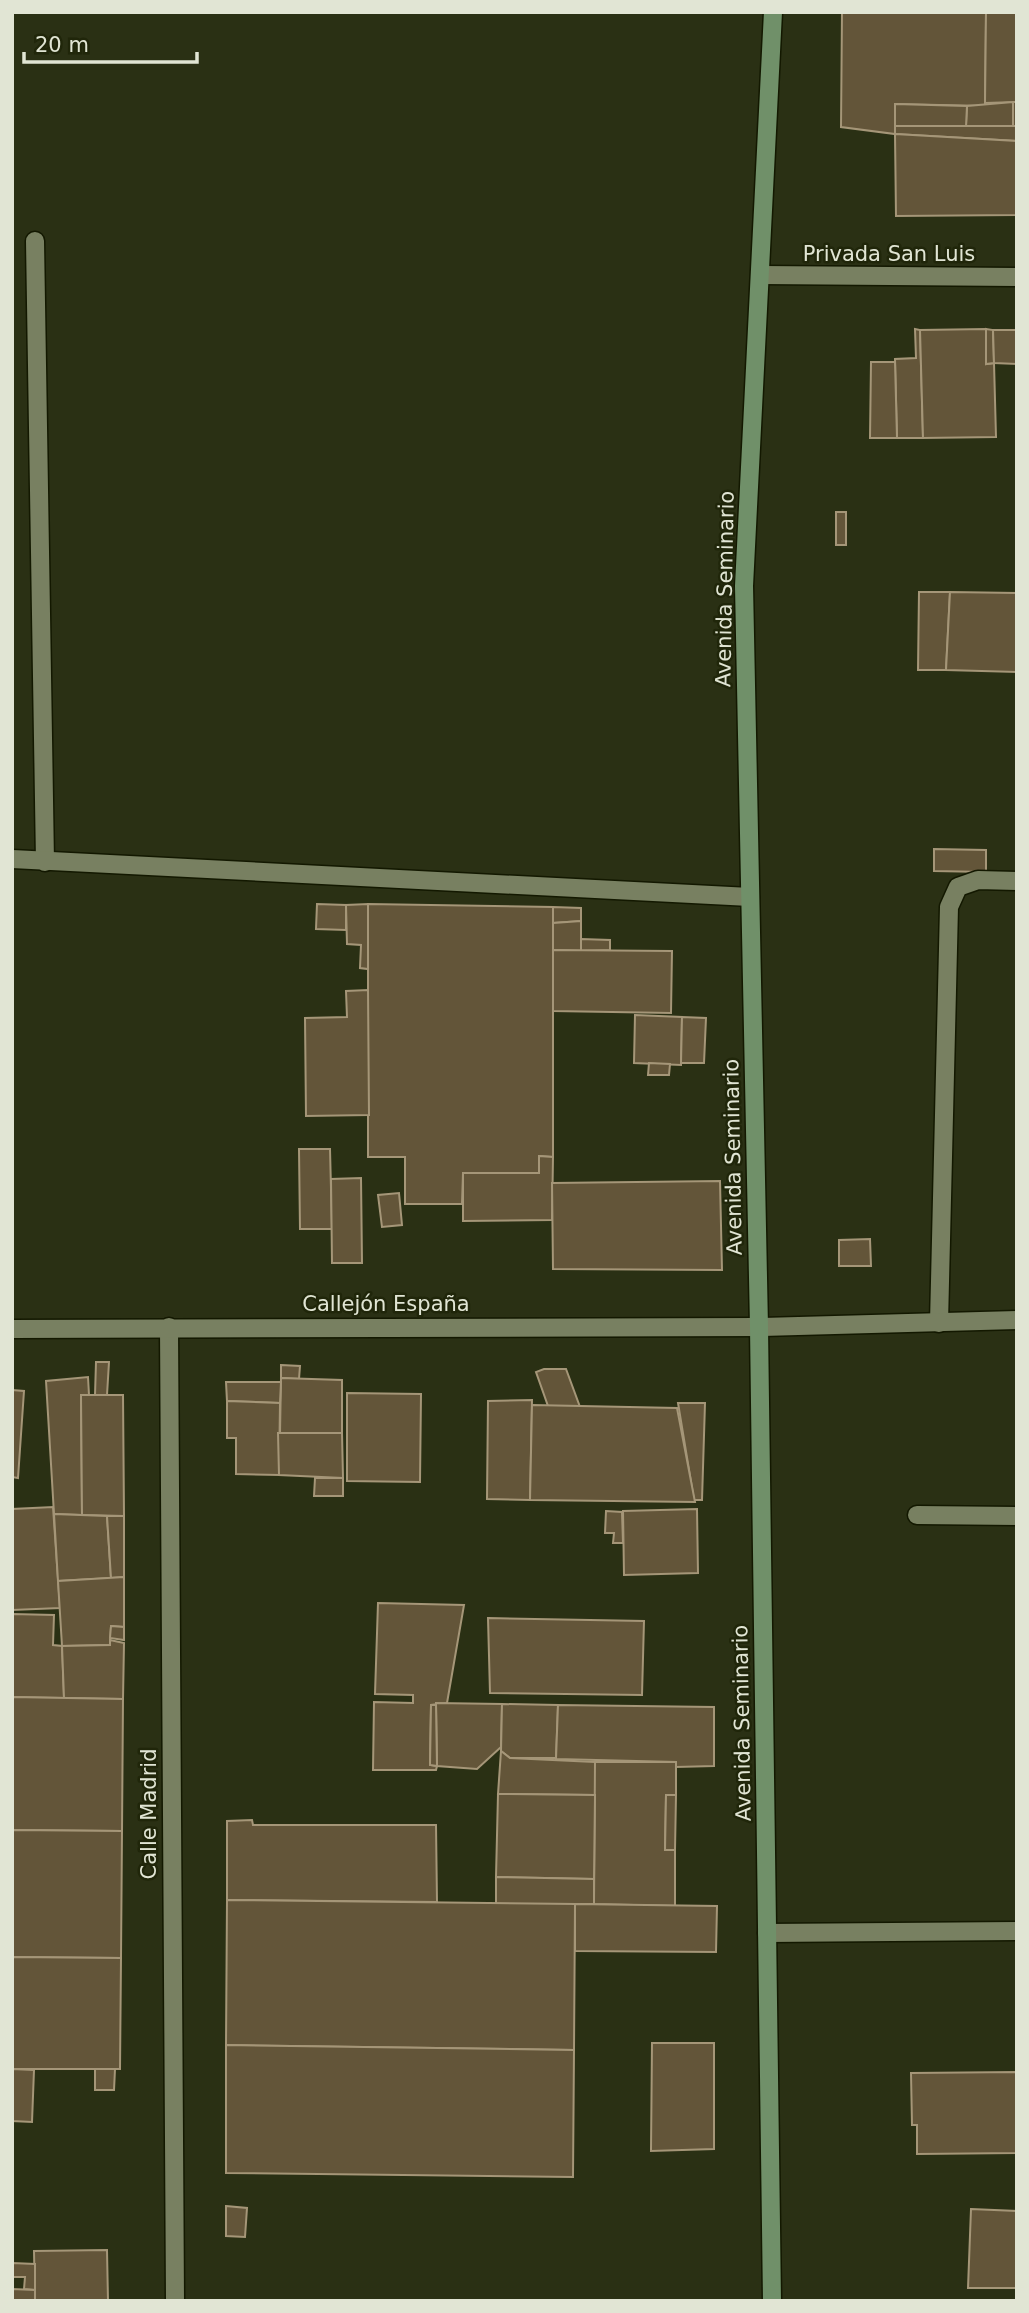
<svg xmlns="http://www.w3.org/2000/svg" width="1029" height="2313" font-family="'DejaVu Sans',sans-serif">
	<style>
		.building { fill: #635539; stroke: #a59678; stroke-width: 2 }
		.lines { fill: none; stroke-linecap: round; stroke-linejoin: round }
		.lane-casing { stroke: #131800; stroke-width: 21 }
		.street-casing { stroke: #131800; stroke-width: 21 }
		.secondary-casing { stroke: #131800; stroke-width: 21 }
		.lane { stroke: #788061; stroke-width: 18 }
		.street { stroke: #788061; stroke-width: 18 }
		.secondary { stroke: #709069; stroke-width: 18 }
		.labels { text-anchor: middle; stroke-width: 5; stroke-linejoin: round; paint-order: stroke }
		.street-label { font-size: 21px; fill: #e1e5d4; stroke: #20260a }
	</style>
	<rect width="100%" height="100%" fill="#2a3014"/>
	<g class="building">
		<polygon points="842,12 986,12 985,106 895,104 895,134 841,127"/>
		<polygon points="986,12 1017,12 1017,102 985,103"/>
		<rect x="1013" y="102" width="4" height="24"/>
		<polygon points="1013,102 1013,126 966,126 967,106"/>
		<polygon points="895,104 967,106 966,126 895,126"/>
		<polygon points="895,126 1017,126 1017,141 895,134"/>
		<polygon points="895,134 1017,141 1017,215 896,216"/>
		<polygon points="915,329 920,330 923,438 897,438 895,359 916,358"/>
		<polygon points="986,329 986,364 994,363 996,437 923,438 920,330"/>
		<polygon points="986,329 993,330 994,363 986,364"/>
		<polygon points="993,330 1017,330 1017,364 994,363"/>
		<polygon points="871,362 895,362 897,438 870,438"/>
		<rect x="836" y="512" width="10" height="33"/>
		<polygon points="919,592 950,592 946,670 918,670"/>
		<polygon points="950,592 1017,593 1017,672 946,670"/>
		<polygon points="934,849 986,850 986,872 934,871"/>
		<polygon points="317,904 346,905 346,930 316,929"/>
		<polygon points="368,904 553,907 553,1157 539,1156 539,1173 463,1173 462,1204 405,1204 405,1157 368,1157"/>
		<polygon points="368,904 368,969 360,968 361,945 347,944 346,905"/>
		<polygon points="553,907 581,908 581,921 553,923"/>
		<polygon points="581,921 581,951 553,950 553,923"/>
		<polygon points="581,939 610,940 610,950 581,951"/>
		<polygon points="553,950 672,951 671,1013 553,1011"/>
		<polygon points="368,990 369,1115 306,1116 305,1018 347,1017 346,991"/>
		<polygon points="635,1015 682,1017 681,1065 634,1063"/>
		<polygon points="682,1017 706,1018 704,1063 681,1063"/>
		<polygon points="649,1063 670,1064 669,1075 648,1075"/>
		<polygon points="299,1149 330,1149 332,1229 300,1229"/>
		<polygon points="539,1156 553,1157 552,1220 463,1221 463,1173 539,1173"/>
		<polygon points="361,1178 362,1263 332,1263 331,1179"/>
		<polygon points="720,1181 722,1270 553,1269 552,1183"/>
		<polygon points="399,1193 402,1225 382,1227 378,1195"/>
		<polygon points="870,1239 871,1266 839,1266 839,1240"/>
		<polygon points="96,1362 109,1362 107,1395 95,1395"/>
		<polygon points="281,1365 300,1366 299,1379 281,1378"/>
		<polygon points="544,1369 566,1369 580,1407 548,1406 536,1372"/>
		<polygon points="88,1377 89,1395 81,1395 82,1515 54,1514 46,1381"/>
		<polygon points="281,1378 342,1380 342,1433 280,1433"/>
		<polygon points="226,1382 281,1382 280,1403 227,1401"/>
		<polygon points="12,1390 24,1391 18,1478 12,1477"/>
		<polygon points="347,1393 421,1394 420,1482 347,1481"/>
		<polygon points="81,1395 123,1395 124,1516 82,1515"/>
		<polygon points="532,1400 530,1500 487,1499 488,1401"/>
		<polygon points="227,1401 280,1403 279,1475 236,1474 236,1438 227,1438"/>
		<polygon points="678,1403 705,1403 702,1500 694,1500"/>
		<polygon points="532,1405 677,1408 695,1502 530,1500"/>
		<polygon points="278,1433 342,1433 343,1478 279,1475"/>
		<polygon points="315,1478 343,1478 343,1496 314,1496"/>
		<polygon points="53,1507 60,1608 12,1610 12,1509"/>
		<polygon points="697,1509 698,1573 624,1575 623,1511"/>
		<polygon points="606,1511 622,1512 623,1543 613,1543 614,1533 605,1533"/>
		<polygon points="54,1514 107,1516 111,1578 58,1581"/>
		<polygon points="107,1516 124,1516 124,1577 111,1578"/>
		<polygon points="124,1577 124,1627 111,1626 110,1645 62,1646 58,1581"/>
		<polygon points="378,1603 464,1605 447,1703 431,1705 430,1765 437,1766 436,1770 373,1770 374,1702 413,1703 413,1695 375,1694"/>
		<polygon points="12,1614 54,1615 53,1645 62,1646 64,1698 12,1697"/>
		<polygon points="488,1618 644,1621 642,1695 490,1693"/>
		<polygon points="111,1626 124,1627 124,1640 110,1638"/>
		<polygon points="110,1640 124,1643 123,1699 64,1698 62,1646 110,1645"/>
		<polygon points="12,1697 123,1699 122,1831 12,1830"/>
		<polygon points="436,1703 502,1704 501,1747 477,1769 437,1766"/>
		<polygon points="502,1704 558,1705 556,1758 510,1758 501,1751"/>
		<polygon points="431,1705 436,1705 437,1766 430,1765"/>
		<polygon points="558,1705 714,1707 714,1766 676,1767 676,1762 556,1759"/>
		<polygon points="501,1751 510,1758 595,1762 595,1795 498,1794"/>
		<polygon points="595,1762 676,1762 676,1795 666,1795 665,1850 675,1850 675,1906 594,1904"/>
		<polygon points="498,1794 595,1795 594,1879 496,1877"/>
		<polygon points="666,1795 676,1795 675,1850 665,1850"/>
		<polygon points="252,1820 253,1825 436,1825 437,1902 227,1900 227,1821"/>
		<polygon points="12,1830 122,1831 121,1958 12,1957"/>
		<polygon points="496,1877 594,1879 594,1904 496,1904"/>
		<polygon points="227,1900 575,1904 574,2050 226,2045"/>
		<polygon points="575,1904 717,1906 716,1952 575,1951"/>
		<polygon points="12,1957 121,1958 120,2069 12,2069"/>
		<polygon points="652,2043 714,2043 714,2149 651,2151"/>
		<polygon points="226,2045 574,2050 573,2177 226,2173"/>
		<polygon points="12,2069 34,2070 32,2122 12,2121"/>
		<polygon points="95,2069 115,2069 114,2090 95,2090"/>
		<polygon points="1017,2072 1017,2153 917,2154 917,2125 912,2125 911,2073"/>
		<polygon points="226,2206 247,2208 245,2237 226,2236"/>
		<polygon points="971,2209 1017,2211 1017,2288 968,2288"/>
		<polygon points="107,2250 108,2301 35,2301 34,2251"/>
		<polygon points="12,2263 35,2264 35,2290 24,2289 25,2277 12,2277"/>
		<polygon points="12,2289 35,2290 35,2301 12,2301"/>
	</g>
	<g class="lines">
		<g class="lane-casing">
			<g id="lane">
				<polyline points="35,241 45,862"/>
				<polyline points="762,275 1017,277"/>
				<polyline points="12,859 750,897"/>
				<polyline points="939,1323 949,907 958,887 978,880 1017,881"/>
				<polyline points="169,1327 175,2301"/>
				<polyline points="759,1327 1017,1320"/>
				<polyline points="917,1515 1017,1516"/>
				<polyline points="767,1933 1017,1931"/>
			</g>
		</g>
		<g class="street-casing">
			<polyline id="street" points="12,1329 759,1327"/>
		</g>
		<g class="secondary-casing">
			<polyline id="secondary" points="772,2301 759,1327 744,586 773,12"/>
		</g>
		<use href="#lane" class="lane"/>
		<use href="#street" class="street"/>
		<use href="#secondary" class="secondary"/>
	</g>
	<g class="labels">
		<g class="street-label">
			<text x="889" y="261">Privada San Luis</text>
			<text transform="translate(725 589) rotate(-89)" y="7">Avenida Seminario</text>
			<text transform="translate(733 1157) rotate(-91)" y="7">Avenida Seminario</text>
			<text x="386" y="1311">Callejón España</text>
			<text transform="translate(742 1723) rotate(-91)" y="7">Avenida Seminario</text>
			<text transform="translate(149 1814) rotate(-90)" y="7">Calle Madrid</text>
		</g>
	</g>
	<rect width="1029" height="2313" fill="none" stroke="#e1e5d4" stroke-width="28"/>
	<path d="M24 52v10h173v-10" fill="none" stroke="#e1e5d4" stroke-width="3.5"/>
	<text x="35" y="52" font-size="21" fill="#e1e5d4" stroke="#20260a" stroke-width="5" paint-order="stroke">20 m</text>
</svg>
